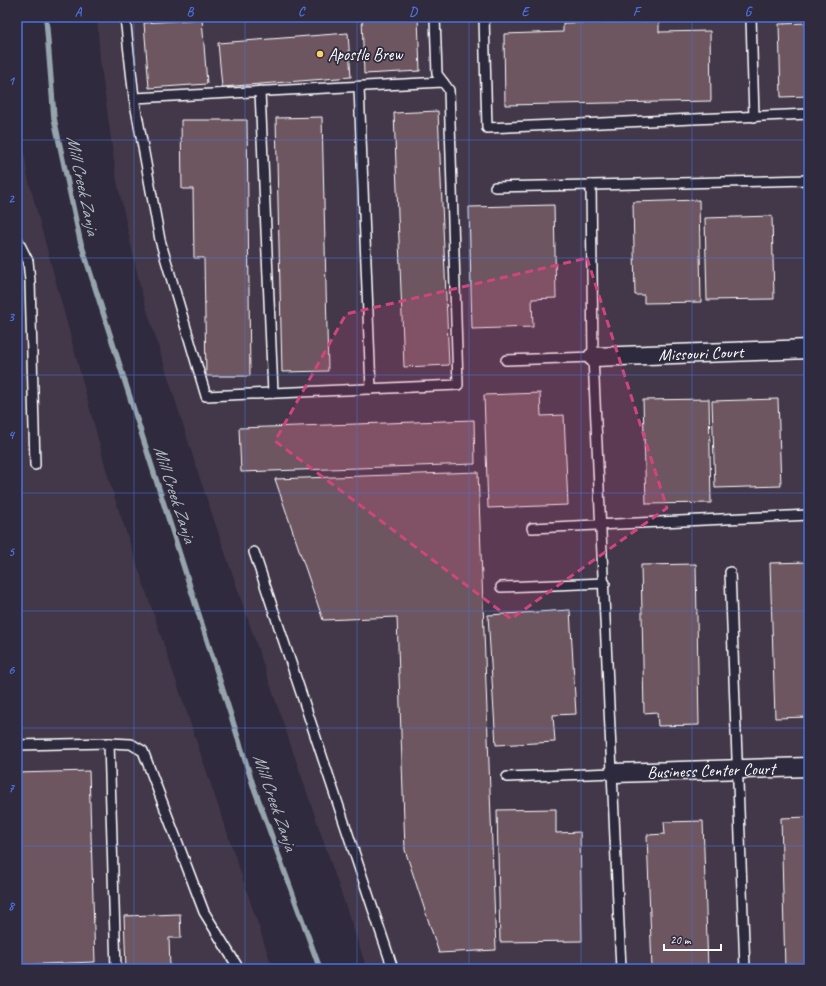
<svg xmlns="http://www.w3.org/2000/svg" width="826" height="986" font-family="Caveat,sans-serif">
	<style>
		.built { fill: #423748 }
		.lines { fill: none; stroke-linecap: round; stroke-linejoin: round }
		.stream { stroke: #95a4ad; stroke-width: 5.5 }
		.building { fill: #6e5660; stroke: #fff }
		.service-casing { stroke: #fff; stroke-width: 12 }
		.minor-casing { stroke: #fff; stroke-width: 21 }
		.service { stroke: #2f2a3d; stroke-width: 9 }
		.minor { stroke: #2f2a3d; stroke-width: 18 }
		.marked { fill: #ce467c; fill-opacity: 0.2; stroke: #ce467c; stroke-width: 3; stroke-dasharray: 8 5; stroke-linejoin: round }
		.grid { fill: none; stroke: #4a71e0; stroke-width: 1; stroke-opacity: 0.55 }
		.poi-dot { fill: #ffd166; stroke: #2f2a3d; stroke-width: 1.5 }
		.labels { text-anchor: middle; stroke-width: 3.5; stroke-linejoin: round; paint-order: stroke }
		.poi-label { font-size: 17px; fill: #fff; stroke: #2f2a3d; text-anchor: start }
		.street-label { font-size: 17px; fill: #fff; stroke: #2f2a3d }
		.water-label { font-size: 18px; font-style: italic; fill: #afbbc2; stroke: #2f2a3d }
		.neatline { fill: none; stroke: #4a71e0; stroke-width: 1.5 }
		.grid-label { font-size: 13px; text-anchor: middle; font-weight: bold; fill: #4a71e0 }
	</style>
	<rect width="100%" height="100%" fill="#2f2a3d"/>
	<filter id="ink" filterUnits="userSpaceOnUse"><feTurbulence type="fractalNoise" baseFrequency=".025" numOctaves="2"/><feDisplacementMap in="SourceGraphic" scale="8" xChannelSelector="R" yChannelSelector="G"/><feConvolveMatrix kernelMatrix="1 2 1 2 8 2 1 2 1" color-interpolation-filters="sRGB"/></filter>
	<g filter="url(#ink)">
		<g class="built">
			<polygon points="97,17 809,17 809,969 367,969 200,479 141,291 116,176 100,60"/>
			<polygon points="17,103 28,178 111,487 273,969 17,969"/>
		</g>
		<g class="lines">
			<polyline class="stream" points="46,17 54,118 80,240 253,785 320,969"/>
		</g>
		<g class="building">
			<polygon points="362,17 418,17 420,71 364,74"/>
			<polygon points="202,19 207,84 149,88 144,23"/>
			<polygon points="659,21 659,32 710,31 711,101 505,105 504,34 563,32 563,23"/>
			<polygon points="809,23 809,96 781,97 779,24"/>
			<polygon points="348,33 351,77 222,87 218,43"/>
			<polygon points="438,111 449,365 404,367 394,113"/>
			<polygon points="322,117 328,371 282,372 276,118"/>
			<polygon points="181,120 247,120 250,376 206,376 204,258 194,258 193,189 182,189"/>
			<polygon points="699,200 701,302 644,303 644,295 635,295 633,202"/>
			<polygon points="554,205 556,298 532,299 533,327 472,329 469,207"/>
			<polygon points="772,216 774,299 707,300 705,218"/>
			<polygon points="540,393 541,416 564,415 568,505 488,508 484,395"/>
			<polygon points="709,399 711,503 646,504 643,400"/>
			<polygon points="778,399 781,486 715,488 712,401"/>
			<polygon points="474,420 475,464 241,472 239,428"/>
			<polygon points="478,472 496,950 439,953 405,850 397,617 323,620 275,479"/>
			<polygon points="809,562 809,717 775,718 770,563"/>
			<polygon points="696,564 699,725 658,726 657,712 644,713 641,565"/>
			<polygon points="570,610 576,714 553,715 555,742 496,745 488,615"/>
			<polygon points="89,771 95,962 17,965 17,773"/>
			<polygon points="556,809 556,833 580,832 582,941 500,942 497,810"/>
			<polygon points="809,817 809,969 785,969 781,818"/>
			<polygon points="703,821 708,969 652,969 647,835 665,834 664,822"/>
			<polygon points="180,914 181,938 169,938 170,969 126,969 124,916"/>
		</g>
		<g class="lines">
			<g class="service-casing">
				<g id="service">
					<polyline points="125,17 134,98 160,240 206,396 458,385 449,90 437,74 435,17"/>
					<polyline points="484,17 487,128 809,114"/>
					<polyline points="751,17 754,117"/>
					<polyline points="359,87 371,389"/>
					<polyline points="260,91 273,393"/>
					<polyline points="134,98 443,82"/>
					<polyline points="495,187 591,185"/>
					<polyline points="17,239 28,261 30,281 35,465"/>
					<polyline points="506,360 593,357"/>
					<polyline points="532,528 809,515"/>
					<polyline points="254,552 393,969"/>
					<polyline points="730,572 745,969"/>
					<polyline points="501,587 605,583"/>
					<polyline points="109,743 131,744 143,751 204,912 239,969"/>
					<polyline points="17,745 109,743 116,969"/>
					<polyline points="507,777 614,773"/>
					<polyline points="621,969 593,357 591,185 809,180"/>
				</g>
			</g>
			<g class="minor-casing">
				<g id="minor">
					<path id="s1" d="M593,357L809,349"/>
					<path id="s2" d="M614,773L809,767"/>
				</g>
			</g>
			<use href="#service" class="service"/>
			<use href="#minor" class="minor"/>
		</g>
	</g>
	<path class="marked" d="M587,258L667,508L511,619L275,441L346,314Z"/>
	<path class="grid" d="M134,17V969M245,17V969M357,17V969M469,17V969M581,17V969M692,17V969M17,140H809M17,258H809M17,375H809M17,493H809M17,611H809M17,728H809M17,846H809"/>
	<circle class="poi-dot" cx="320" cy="54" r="4"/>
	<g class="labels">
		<g class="poi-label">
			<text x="328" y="60">Apostle Brew</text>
		</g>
		<g class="street-label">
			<text dy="6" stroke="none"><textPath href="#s1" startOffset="108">Missouri Court</textPath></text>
			<text dy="6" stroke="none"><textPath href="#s2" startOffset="97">Business Center Court</textPath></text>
		</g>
		<g class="water-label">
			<text transform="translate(83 185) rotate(78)" y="6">Mill Creek Zanja</text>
			<text transform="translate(175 494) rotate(72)" y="6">Mill Creek Zanja</text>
			<text transform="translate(275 802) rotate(71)" y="6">Mill Creek Zanja</text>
		</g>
	</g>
	<rect width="826" height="986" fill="none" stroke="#2f2a3d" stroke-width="44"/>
	<path d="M664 944v6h57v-6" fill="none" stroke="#ffffff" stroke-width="2"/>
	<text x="670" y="944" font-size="12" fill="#ffffff" stroke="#2f2a3d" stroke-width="3" paint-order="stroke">20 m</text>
	<rect x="22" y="22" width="782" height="942" class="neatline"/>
	<g class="grid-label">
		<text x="78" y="16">A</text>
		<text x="190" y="16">B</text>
		<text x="301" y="16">C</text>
		<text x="413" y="16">D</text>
		<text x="525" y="16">E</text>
		<text x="636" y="16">F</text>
		<text x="748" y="16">G</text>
		<text x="11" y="85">1</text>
		<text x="11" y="203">2</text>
		<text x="11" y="321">3</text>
		<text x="11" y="439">4</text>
		<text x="11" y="556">5</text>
		<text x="11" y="674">6</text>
		<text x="11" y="792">7</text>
		<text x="11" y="910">8</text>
	</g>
</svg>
